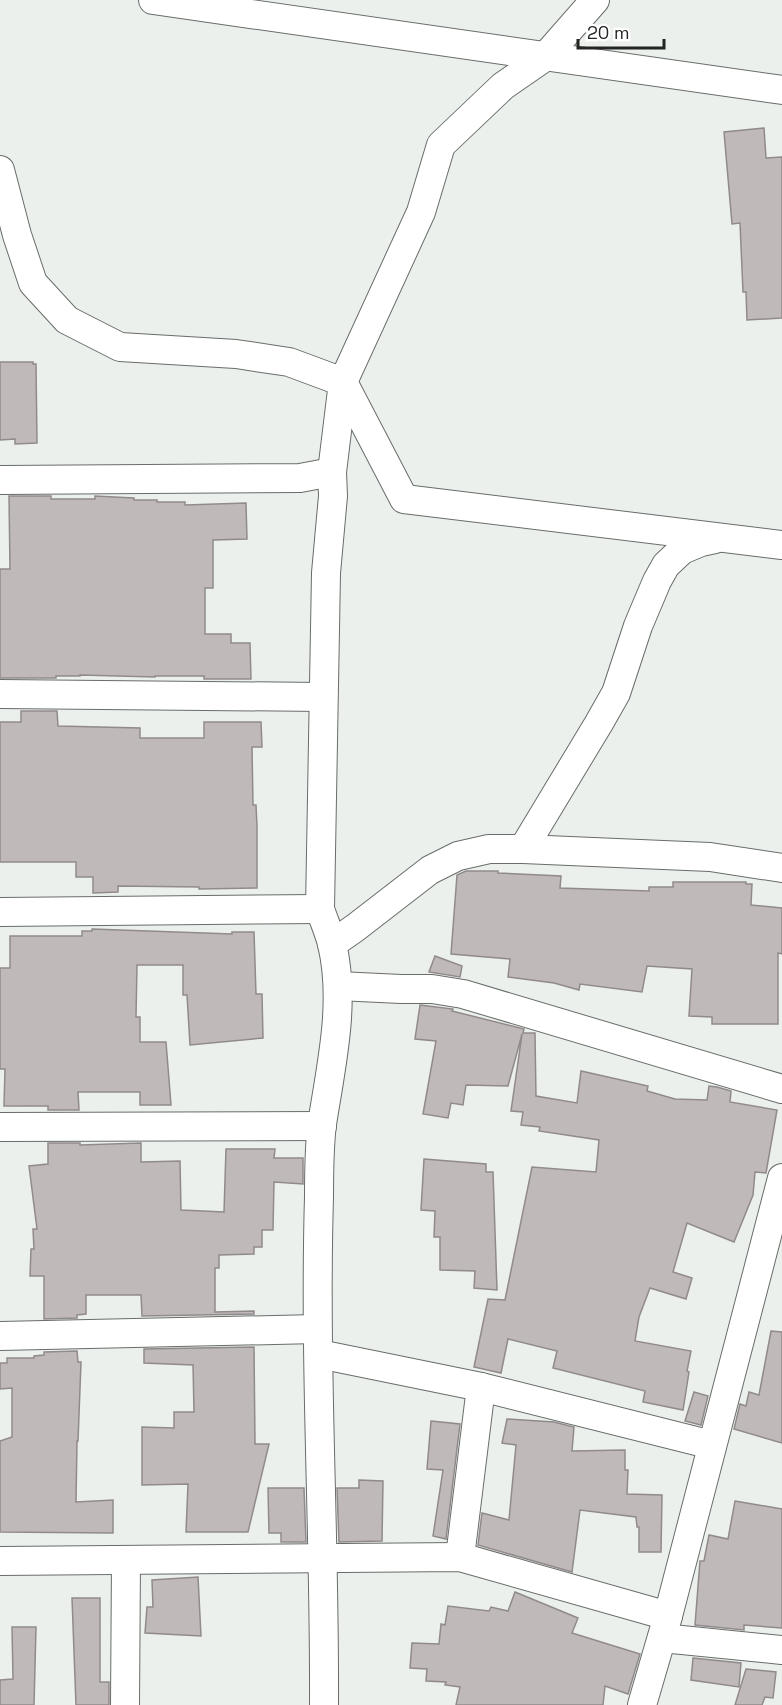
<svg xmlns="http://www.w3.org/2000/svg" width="782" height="1705" font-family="'Space Grotesk',sans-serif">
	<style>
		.building { fill: #c0b9ba; stroke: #918a8b; stroke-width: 1.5 }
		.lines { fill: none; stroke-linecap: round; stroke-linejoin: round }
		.minor-casing { stroke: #686d69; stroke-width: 30 }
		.minor { stroke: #fff; stroke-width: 28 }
	</style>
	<rect width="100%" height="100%" fill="#ebf0ec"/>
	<g class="building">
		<polygon points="764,128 766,158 782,157 782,318 747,320 746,292 743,292 740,223 732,224 724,132"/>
		<polygon points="0,362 33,362 33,364 36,364 37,443 15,444 15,439 0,440"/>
		<polygon points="9,496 51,496 51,499 95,499 95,496 134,498 134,500 157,500 157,502 185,502 185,505 246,503 247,539 213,540 213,588 205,588 205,634 231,634 231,643 250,643 251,679 204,679 204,676 155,676 155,677 80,675 80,676 56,676 56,678 0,678 0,569 10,569"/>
		<polygon points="21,711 57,711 58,726 140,728 140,738 204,738 204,722 261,722 262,747 252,747 253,805 256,805 257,826 257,888 199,889 199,887 118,886 118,892 93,893 93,877 76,877 76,862 0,862 0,722 21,722"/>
		<polygon points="498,871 498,873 561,876 560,888 649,891 649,887 673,887 673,882 746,882 746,884 752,884 751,905 782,908 782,954 778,953 778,1024 712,1024 712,1017 689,1016 692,969 647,966 642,992 580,984 579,990 554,983 508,977 510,959 451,954 457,875 466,871"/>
		<polygon points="92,929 232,934 232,932 254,932 256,994 262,994 263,1038 190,1045 187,995 183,995 183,965 137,965 136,1017 140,1017 140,1042 166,1042 171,1105 140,1105 140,1092 78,1092 79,1110 48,1110 48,1106 4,1106 5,1069 0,1069 0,968 10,968 10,936 82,936 82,931 92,931"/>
		<polygon points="435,956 462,966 460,977 429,972"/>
		<polygon points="420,1005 453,1009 452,1011 524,1029 523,1033 535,1033 536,1096 577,1103 581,1071 648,1086 647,1091 675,1099 707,1100 709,1086 717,1087 731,1091 730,1102 777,1110 766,1173 755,1172 753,1195 734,1242 687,1223 673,1272 692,1278 686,1299 650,1288 639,1317 635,1341 691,1351 687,1371 689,1372 683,1410 643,1402 645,1391 553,1368 557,1351 508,1339 501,1373 474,1367 488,1299 505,1300 532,1167 596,1172 599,1140 539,1131 540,1127 521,1125 523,1112 511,1111 522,1034 508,1086 466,1085 463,1105 451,1103 448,1118 423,1114 436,1041 415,1039"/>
		<polygon points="48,1143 80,1143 80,1145 141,1143 141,1162 180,1161 181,1210 224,1212 226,1149 275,1149 274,1158 303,1158 303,1184 274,1182 273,1230 262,1230 262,1247 254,1247 254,1254 219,1255 219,1268 215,1268 215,1312 254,1311 254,1314 142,1316 141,1295 86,1295 86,1314 77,1315 77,1318 44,1319 44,1276 30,1276 31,1249 34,1249 33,1229 37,1229 29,1166 48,1164"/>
		<polygon points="424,1159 486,1164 486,1172 493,1172 497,1290 474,1288 475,1271 440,1270 440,1237 434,1237 435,1211 421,1210"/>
		<polygon points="771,1331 782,1332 782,1443 734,1429 740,1404 746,1406 749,1392 759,1395"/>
		<polygon points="254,1347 255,1444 269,1444 248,1532 186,1532 188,1484 142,1485 142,1427 174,1428 174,1412 194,1412 193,1365 144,1363 144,1349"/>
		<polygon points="77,1351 78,1362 81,1362 78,1441 77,1441 76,1502 113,1500 113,1533 0,1532 0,1441 12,1437 12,1388 0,1389 0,1363 7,1363 7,1358 34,1358 34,1356 44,1355 44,1352"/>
		<polygon points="694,1392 708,1396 701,1425 685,1421"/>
		<polygon points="507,1419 554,1422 574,1427 572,1451 625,1450 625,1470 628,1470 627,1494 662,1495 661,1552 639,1552 639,1527 637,1527 636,1517 580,1510 572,1572 478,1545 482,1513 509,1520 516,1445 502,1443"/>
		<polygon points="431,1421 460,1424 446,1539 433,1536 443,1470 427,1469"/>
		<polygon points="359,1480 383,1481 382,1541 339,1542 337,1488 359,1488"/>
		<polygon points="268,1488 304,1488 306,1542 281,1542 281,1533 269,1533"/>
		<polygon points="735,1501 782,1509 782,1628 744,1625 744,1630 695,1625 700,1561 704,1561 709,1535 728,1539"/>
		<polygon points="198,1577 201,1636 145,1633 147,1607 153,1607 152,1580"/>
		<polygon points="515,1592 578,1618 572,1633 640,1654 628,1694 605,1686 603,1705 456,1705 460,1687 445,1685 446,1682 426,1681 427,1669 410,1668 412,1643 439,1644 441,1624 445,1625 448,1606 489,1611 491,1607 508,1611"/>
		<polygon points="72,1598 100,1598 100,1682 109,1682 109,1705 76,1705"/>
		<polygon points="12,1627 36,1627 34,1705 0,1705 0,1680 13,1679"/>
		<polygon points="693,1658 741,1663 739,1687 691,1680"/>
		<polygon points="746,1669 776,1672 773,1698 765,1697 762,1705 735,1705"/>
	</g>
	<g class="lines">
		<g class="minor-casing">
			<g id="minor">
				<polyline points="153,0 782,90"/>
				<polyline points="0,170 17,235 33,283 67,320 120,347 236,354 289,362 343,382 404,499 782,545"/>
				<polyline points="0,480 300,478 332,472"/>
				<polyline points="0,694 323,697"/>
				<polyline points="523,849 599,723 616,693 638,626 657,581 666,565 682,550 701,542 715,539"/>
				<polyline points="0,912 320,909"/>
				<polyline points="332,944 355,928 430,870 458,856 489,849 523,849 710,857 782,868"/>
				<polyline points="338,986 401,989 432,989 463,994 782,1089"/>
				<polyline points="0,1127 322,1126"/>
				<polyline points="0,1336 317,1329"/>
				<polyline points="319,1354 481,1387 712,1445"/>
				<polyline points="460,1557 481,1387"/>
				<polyline points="0,1561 460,1557 668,1616"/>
				<polyline points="662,1638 782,1650"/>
				<polyline points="125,1705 126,1560"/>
				<path d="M324,1705C325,1536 314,1366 319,1197C319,1173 319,1148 322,1124C331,1066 346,1003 332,944C329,932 324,921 320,909L326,573L333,496L332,472L343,382L421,212L441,145L503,86L545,57L595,0"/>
				<polyline points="642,1705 668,1616 782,1178"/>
			</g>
		</g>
		<use href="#minor" class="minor"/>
	</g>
	<path d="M578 39v9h86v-9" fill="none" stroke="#232523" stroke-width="3"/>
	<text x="587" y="39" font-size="18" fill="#232523" stroke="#ffffff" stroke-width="4.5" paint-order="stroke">20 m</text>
</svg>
